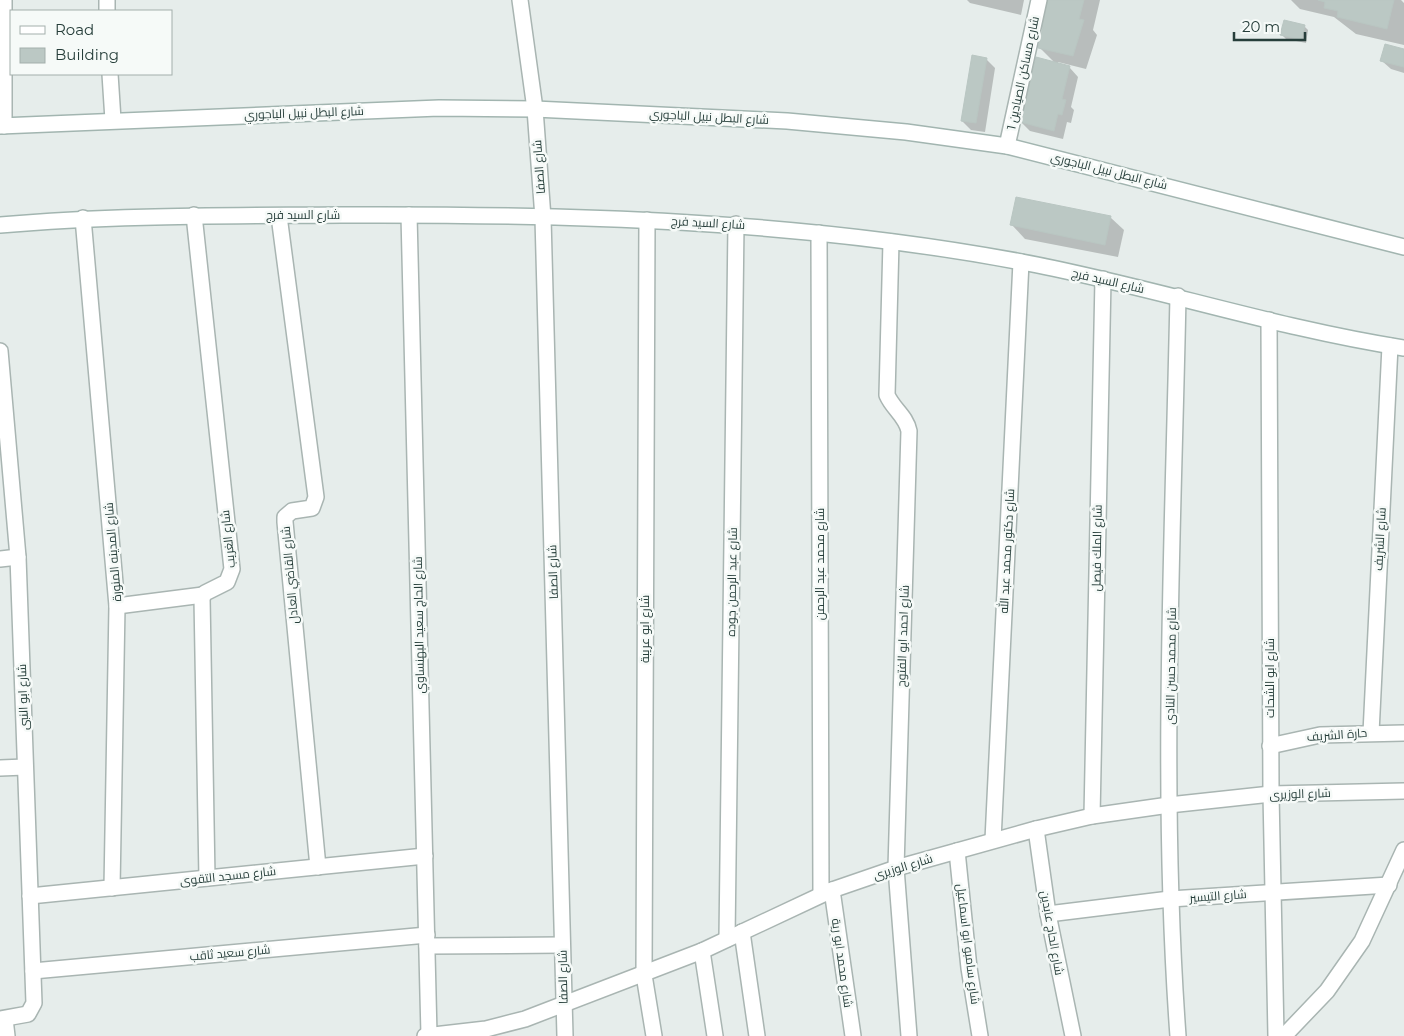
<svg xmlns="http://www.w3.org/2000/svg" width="1404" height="1036" font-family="Montserrat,Cairo,sans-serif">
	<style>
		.shadow { fill: #0003 }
		.building { fill: #bbc8c4; stroke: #b9c6c2 }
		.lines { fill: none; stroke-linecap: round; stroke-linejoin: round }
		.street-casing { stroke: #a9b5b2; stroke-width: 18 }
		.secondary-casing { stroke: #a2b5b0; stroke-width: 18 }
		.street { stroke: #fff; stroke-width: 15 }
		.secondary { stroke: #fff; stroke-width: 15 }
		.labels { text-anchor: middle; stroke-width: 5; stroke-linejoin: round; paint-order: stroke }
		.street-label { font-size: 12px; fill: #263e3a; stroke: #f6faf8 }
	</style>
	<rect width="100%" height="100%" fill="#e6edeb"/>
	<g class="shadow">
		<polygon points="967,0 1024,0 1021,15 970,3"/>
		<polygon points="1049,0 1100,0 1093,30 1097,35 1086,69 1058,62 1058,64 1070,68 1078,77 1071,107 1074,110 1071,123 1067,122 1063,139 1030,131 1021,122 1056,64 1039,47 1044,29 1040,25"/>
		<polygon points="1291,0 1401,0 1404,3 1404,45 1356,34 1334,17 1300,9"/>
		<polygon points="1304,26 1308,30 1306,43 1286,39 1282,35"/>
		<polygon points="1404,50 1404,73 1391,69 1382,61"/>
		<polygon points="986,59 995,68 985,132 971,130 962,121"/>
		<polygon points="1110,217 1124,230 1118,257 1025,239 1012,225"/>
	</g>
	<g class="building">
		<polygon points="1048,0 1084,0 1079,19 1084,20 1073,56 1038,48 1043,27 1038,25 1042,9 1045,10"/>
		<polygon points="1318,0 1394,0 1387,29 1337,17 1338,11 1324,8 1325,2"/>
		<polygon points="1284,20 1305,25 1302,40 1280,35"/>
		<polygon points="1385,44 1404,49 1404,67 1380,61"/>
		<polygon points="972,55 987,58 976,123 961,121"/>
		<polygon points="1036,57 1070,66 1062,99 1066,100 1062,115 1058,114 1054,131 1020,122"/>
		<polygon points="1016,197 1111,216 1105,245 1010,225"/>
	</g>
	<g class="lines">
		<g class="street-casing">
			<g id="street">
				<polyline points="107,0 107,11"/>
				<polyline points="520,0 535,109 543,218 565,1036"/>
				<polyline points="110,74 113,120"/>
				<polyline points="4,126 4,0"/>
				<polyline points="1007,146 1039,0"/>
				<polyline points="194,215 232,569 227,582 205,593 202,598 207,878"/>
				<polyline points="409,215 429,1035"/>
				<polyline points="279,216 316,497 312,508 292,511 285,517 285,522 318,867"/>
				<polyline points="83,218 117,606 112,888"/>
				<polyline points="647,220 644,975 654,1036"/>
				<polyline points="819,233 821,894"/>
				<path d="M891,242L887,395C893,409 906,416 909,431L896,868L909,1036"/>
				<polyline points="1269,320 1271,794 1276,1036"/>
				<polyline points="0,351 18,557 34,1003 28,1014 0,1019"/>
				<polyline points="0,559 18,557"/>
				<polyline points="117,606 203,595"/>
				<polyline points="1371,733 1390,346"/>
				<polyline points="1270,746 1320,735 1404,733"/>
				<polyline points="0,768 25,767"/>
				<polyline points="1092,816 1103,279"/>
				<polyline points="1036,829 1048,914 1073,1036"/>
				<polyline points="993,840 1021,262"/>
				<polyline points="957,851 969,968 980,1036"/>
				<polyline points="832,890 853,1036"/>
				<polyline points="30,896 425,856"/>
				<polyline points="1048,914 1170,899 1389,885"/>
				<polyline points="742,932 757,1036"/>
				<polyline points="727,939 736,224"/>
				<polyline points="427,946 562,945"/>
				<polyline points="702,951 715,1036"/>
				<polyline points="33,971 427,935"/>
				<polyline points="5,1019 7,1036"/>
				<polyline points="425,1036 486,1029 525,1019 702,951 832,890 896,868 1036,829 1092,816 1169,805 1271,794 1404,791"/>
				<path d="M1178,1036C1160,791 1173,542 1178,296"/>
				<polyline points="1284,1036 1327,991 1362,941 1404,850"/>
			</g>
		</g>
		<g class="secondary-casing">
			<g id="secondary">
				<polyline points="0,126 439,108 535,109 787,121 906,132 1007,146 1404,247"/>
				<path d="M0,225C114,215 227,216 341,215C569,214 798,220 1022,262C1150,286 1275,328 1404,348"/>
			</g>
		</g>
		<use href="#street" class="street"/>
		<use href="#secondary" class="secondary"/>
	</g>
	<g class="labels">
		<g class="street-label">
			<text transform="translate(1023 73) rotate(-78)" y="4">شارع مساكن الصيادين 1</text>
			<text transform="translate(304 113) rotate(-2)" y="4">شارع البطل نبيل الباجوري</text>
			<text transform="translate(709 117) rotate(3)" y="4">شارع البطل نبيل الباجوري</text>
			<text transform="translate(539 167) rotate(-94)" y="4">شارع الصفا</text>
			<text transform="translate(1109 171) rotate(14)" y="4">شارع البطل نبيل الباجوري</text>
			<text x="303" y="219">شارع السيد فرج</text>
			<text transform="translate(708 223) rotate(3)" y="4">شارع السيد فرج</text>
			<text transform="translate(1108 281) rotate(13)" y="4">شارع السيد فرج</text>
			<text transform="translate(228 539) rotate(-96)" y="4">شارع الغريب</text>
			<text transform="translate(1380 539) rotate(-87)" y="4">شارع الشريف</text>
			<text transform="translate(1097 548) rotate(-89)" y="4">شارع الملك فيصل</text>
			<text transform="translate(1007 551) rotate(-87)" y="4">شارع دكتور محمد عبد الله</text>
			<text transform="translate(113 552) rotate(-95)" y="4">شارع المدينه المنورة</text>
			<text transform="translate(820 564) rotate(-90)" y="4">شارع محمد عبد الرحمن</text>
			<text transform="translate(553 572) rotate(-92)" y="4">شارع الصفا</text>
			<text transform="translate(290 575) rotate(-95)" y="4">شارع القاضي العادل</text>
			<text transform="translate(732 582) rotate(-89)" y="4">شارع عبد الرحمن جوده</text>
			<text transform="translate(419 625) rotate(-91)" y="4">شارع الحاج سعيد البهنساوي</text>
			<text transform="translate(645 629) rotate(-90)" y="4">شارع ابو عريبة</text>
			<text transform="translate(903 636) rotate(-88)" y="4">شارع احمد ابو الفتوح</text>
			<text transform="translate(1171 666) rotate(-89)" y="4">شارع محمد حسن النادى</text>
			<text transform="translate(1270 678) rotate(-90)" y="4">شارع ابو الشحات</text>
			<text transform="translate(23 697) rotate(-92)" y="4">شارع ابو النبى</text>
			<text transform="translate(1337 735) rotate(-4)" y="4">حارة الشريف</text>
			<text transform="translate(1300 794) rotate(-2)" y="4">شارع الوزيرى</text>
			<text transform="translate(903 867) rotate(-17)" y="4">شارع الوزيرى</text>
			<text transform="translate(228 876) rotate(-6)" y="4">شارع مسجد التقوى</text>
			<text transform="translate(1218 896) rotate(-4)" y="4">شارع التيسير</text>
			<text transform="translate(1052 933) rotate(80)" y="4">شارع الحاج عابدين</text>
			<text transform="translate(968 944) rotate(83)" y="4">شارع سامبو ابو اسماعيل</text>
			<text transform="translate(230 953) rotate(-5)" y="4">شارع سعيد ثاقب</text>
			<text transform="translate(842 963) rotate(82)" y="4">شارع محمد ابو رية</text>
			<text transform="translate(563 977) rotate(-91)" y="4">شارع الصفا</text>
		</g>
	</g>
	<rect x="10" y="10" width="162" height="65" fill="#f6faf8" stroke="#a3afac"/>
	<rect x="20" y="26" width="25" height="8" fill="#ffffff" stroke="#a3afac"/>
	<text x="55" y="35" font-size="15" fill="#263e3a">Road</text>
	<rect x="20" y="48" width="25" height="15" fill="#bbc8c4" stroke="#a3afac"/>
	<text x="55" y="60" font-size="15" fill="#263e3a">Building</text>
	<path d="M1234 32v8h71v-8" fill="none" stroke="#263e3a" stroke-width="2.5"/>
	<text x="1242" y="32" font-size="15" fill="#263e3a" stroke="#f6faf8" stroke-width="4" paint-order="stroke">20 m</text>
</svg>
